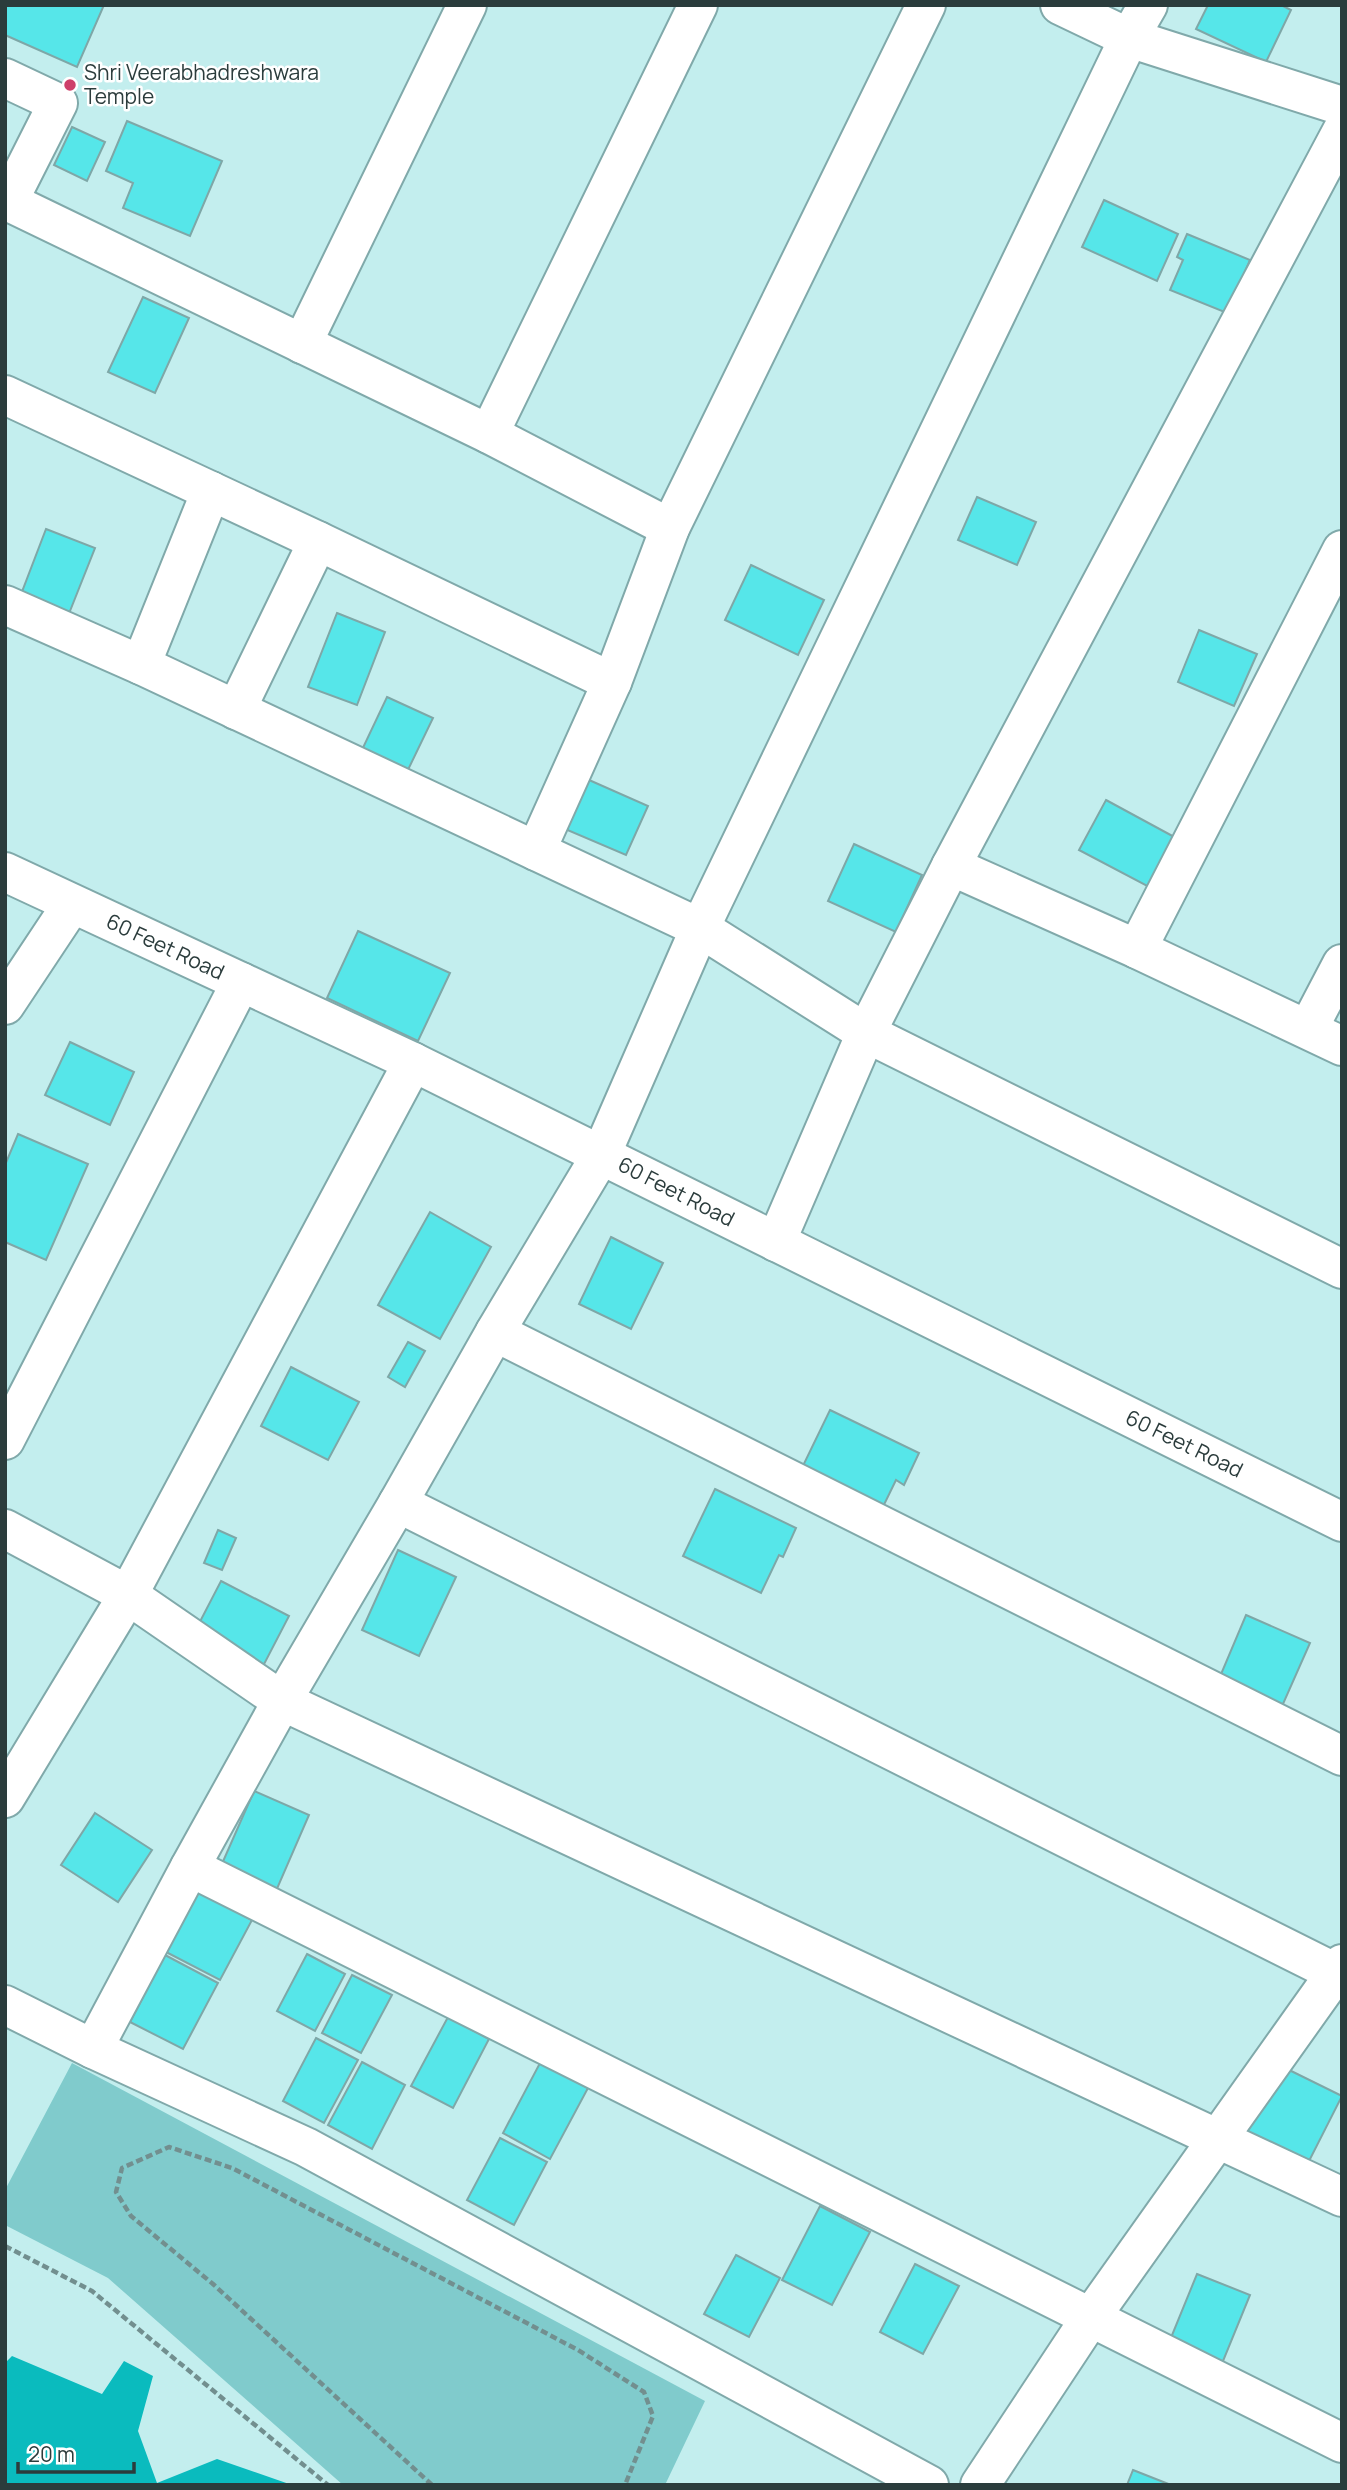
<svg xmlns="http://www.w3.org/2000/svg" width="1347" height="2490" font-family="Manrope,sans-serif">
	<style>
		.green { fill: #80cbcc }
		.water { fill: #0abbbe }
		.building { fill: #56e6e9; stroke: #7ea7a7; stroke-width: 2 }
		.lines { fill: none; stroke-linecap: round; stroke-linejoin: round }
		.minor-casing { stroke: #80a9aa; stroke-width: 42 }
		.tertiary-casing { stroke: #80a9aa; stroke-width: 42 }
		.path { stroke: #728f8f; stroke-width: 4.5; stroke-dasharray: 7 3.5; stroke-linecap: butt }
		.minor { stroke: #fff; stroke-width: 38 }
		.tertiary { stroke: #fff; stroke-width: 38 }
		.poi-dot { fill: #ce406a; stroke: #fff; stroke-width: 2.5 }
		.labels { text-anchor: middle; stroke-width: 5; stroke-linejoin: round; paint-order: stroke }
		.poi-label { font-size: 21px; fill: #2b3c3c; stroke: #fff; text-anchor: start }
		.street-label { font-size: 21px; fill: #2b3c3c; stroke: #fff }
	</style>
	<rect width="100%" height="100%" fill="#c3eeee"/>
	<polygon class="green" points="72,2063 705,2401 665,2485 343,2485 108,2278 5,2225 5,2190"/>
	<polygon class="water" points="12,2356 102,2394 124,2361 153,2376 138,2431 157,2483 217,2459 292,2485 5,2485 5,2363"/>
	<g class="building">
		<polygon points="5,5 104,5 77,67 5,35"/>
		<polygon points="1208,5 1281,5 1291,10 1266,62 1196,29"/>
		<polygon points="127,121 222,161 190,236 123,208 133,183 106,171"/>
		<polygon points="72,127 105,142 87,181 54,165"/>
		<polygon points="1104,200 1178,234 1157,281 1082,247"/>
		<polygon points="1187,234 1250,260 1227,313 1170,290 1183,260 1177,257"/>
		<polygon points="143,297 189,318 155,393 108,372"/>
		<polygon points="977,497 1036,522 1017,565 958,540"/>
		<polygon points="46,529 95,548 68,616 20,597"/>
		<polygon points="751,565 824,600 798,655 725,620"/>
		<polygon points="337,613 385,632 357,705 308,687"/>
		<polygon points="1199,630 1257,654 1234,706 1178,682"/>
		<polygon points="387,697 433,718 405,776 360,754"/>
		<polygon points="580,776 648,806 626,855 558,826"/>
		<polygon points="1106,800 1178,839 1151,888 1079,850"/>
		<polygon points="854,844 922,875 896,932 828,901"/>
		<polygon points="358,931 450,973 418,1041 327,998"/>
		<polygon points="70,1042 134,1072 110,1125 45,1095"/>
		<polygon points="18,1134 88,1164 46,1260 5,1242 5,1165"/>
		<polygon points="430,1212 491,1247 440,1339 378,1305"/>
		<polygon points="611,1237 663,1263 631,1329 579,1304"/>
		<polygon points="408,1342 425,1351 405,1387 388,1377"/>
		<polygon points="291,1367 359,1402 328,1460 261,1426"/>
		<polygon points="830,1410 919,1453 904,1485 896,1480 879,1515 798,1476"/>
		<polygon points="715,1489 796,1528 783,1557 779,1555 761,1593 683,1556"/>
		<polygon points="218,1530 236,1538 222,1570 204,1563"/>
		<polygon points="398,1550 456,1577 419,1656 362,1630"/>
		<polygon points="221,1581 289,1616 261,1670 193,1635"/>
		<polygon points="1246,1615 1310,1643 1279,1713 1216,1686"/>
		<polygon points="254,1791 309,1815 276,1891 221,1866"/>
		<polygon points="95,1813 152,1850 118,1902 61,1865"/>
		<polygon points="198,1891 252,1920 220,1980 166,1952"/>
		<polygon points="307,1954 345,1974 315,2031 277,2011"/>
		<polygon points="165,1955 218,1983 183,2049 130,2022"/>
		<polygon points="352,1975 392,1995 361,2053 322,2033"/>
		<polygon points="448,2017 489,2039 453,2108 411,2086"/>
		<polygon points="316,2038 358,2060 324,2123 283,2101"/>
		<polygon points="362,2062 405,2085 372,2149 328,2125"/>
		<polygon points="540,2063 588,2088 550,2159 503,2133"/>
		<polygon points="1279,2065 1342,2096 1305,2169 1243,2138"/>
		<polygon points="500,2138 547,2162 514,2225 467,2200"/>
		<polygon points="820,2206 870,2232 832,2305 782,2280"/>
		<polygon points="736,2255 780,2278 749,2337 704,2314"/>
		<polygon points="915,2264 959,2286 923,2354 880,2332"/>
		<polygon points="1197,2274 1250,2295 1221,2366 1168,2345"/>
		<polygon points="1133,2470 1171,2485 1127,2485"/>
	</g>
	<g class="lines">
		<g class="minor-casing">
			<g id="minor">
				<polyline points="1060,5 1129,38 1342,106"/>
				<polyline points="5,78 58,103 8,202"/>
				<polyline points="5,200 489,434 670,528"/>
				<polyline points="302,344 467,5"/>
				<polyline points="5,395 318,541 612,682"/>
				<polyline points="489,434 698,5"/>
				<polyline points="5,605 141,665 700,928 866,1033 1342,1269"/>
				<polyline points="141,665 211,491"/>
				<polyline points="236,710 318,541"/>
				<polyline points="536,851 612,682 670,528 926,5"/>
				<polyline points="951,866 1137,949 1342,1046"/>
				<polyline points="1137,949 1342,550"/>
				<polyline points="5,1005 72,904"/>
				<polyline points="1308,1029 1342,964"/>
				<polyline points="776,1242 866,1033 951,866 1342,131"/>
				<polyline points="495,1332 1342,1756"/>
				<polyline points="5,1440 241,982"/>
				<polyline points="398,1503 1342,1976"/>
				<polyline points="5,1529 128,1595 282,1701 1342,2197"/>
				<polyline points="5,1798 128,1595 413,1062"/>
				<polyline points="190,1867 1342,2443"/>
				<polyline points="5,2005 93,2049 306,2147 929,2485"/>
				<polyline points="93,2049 190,1867 282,1701 398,1503 495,1332 601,1155 700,928 1129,38 1148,5"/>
				<polyline points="980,2485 1091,2317 1342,1964"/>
			</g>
		</g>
		<g class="tertiary-casing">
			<polyline id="tertiary" points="5,872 413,1062 1342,1522"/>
		</g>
		<g class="path">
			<polyline points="5,2246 92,2291 328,2485"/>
			<polyline points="432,2485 213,2284 131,2216 116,2192 122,2168 169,2147 232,2168 578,2350 644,2392 653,2416 625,2485"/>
		</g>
		<use href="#minor" class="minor"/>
		<use href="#tertiary" class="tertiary"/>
	</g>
	<circle class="poi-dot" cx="70" cy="85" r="7"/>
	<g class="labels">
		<g class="poi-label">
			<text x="84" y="80">Shri Veerabhadreshwara<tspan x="84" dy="24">Temple</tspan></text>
		</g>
		<g class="street-label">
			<text transform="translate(165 947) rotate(25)" y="7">60 Feet Road</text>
			<text transform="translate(676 1192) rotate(27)" y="7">60 Feet Road</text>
			<text transform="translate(1184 1444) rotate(26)" y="7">60 Feet Road</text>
		</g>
	</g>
	<rect width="1347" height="2490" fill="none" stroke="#2b3c3c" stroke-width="14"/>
	<path d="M18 2462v10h116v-10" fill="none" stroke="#2b3c3c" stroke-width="3.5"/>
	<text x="28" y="2462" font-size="21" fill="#2b3c3c" stroke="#ffffff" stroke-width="5" paint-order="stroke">20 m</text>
</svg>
